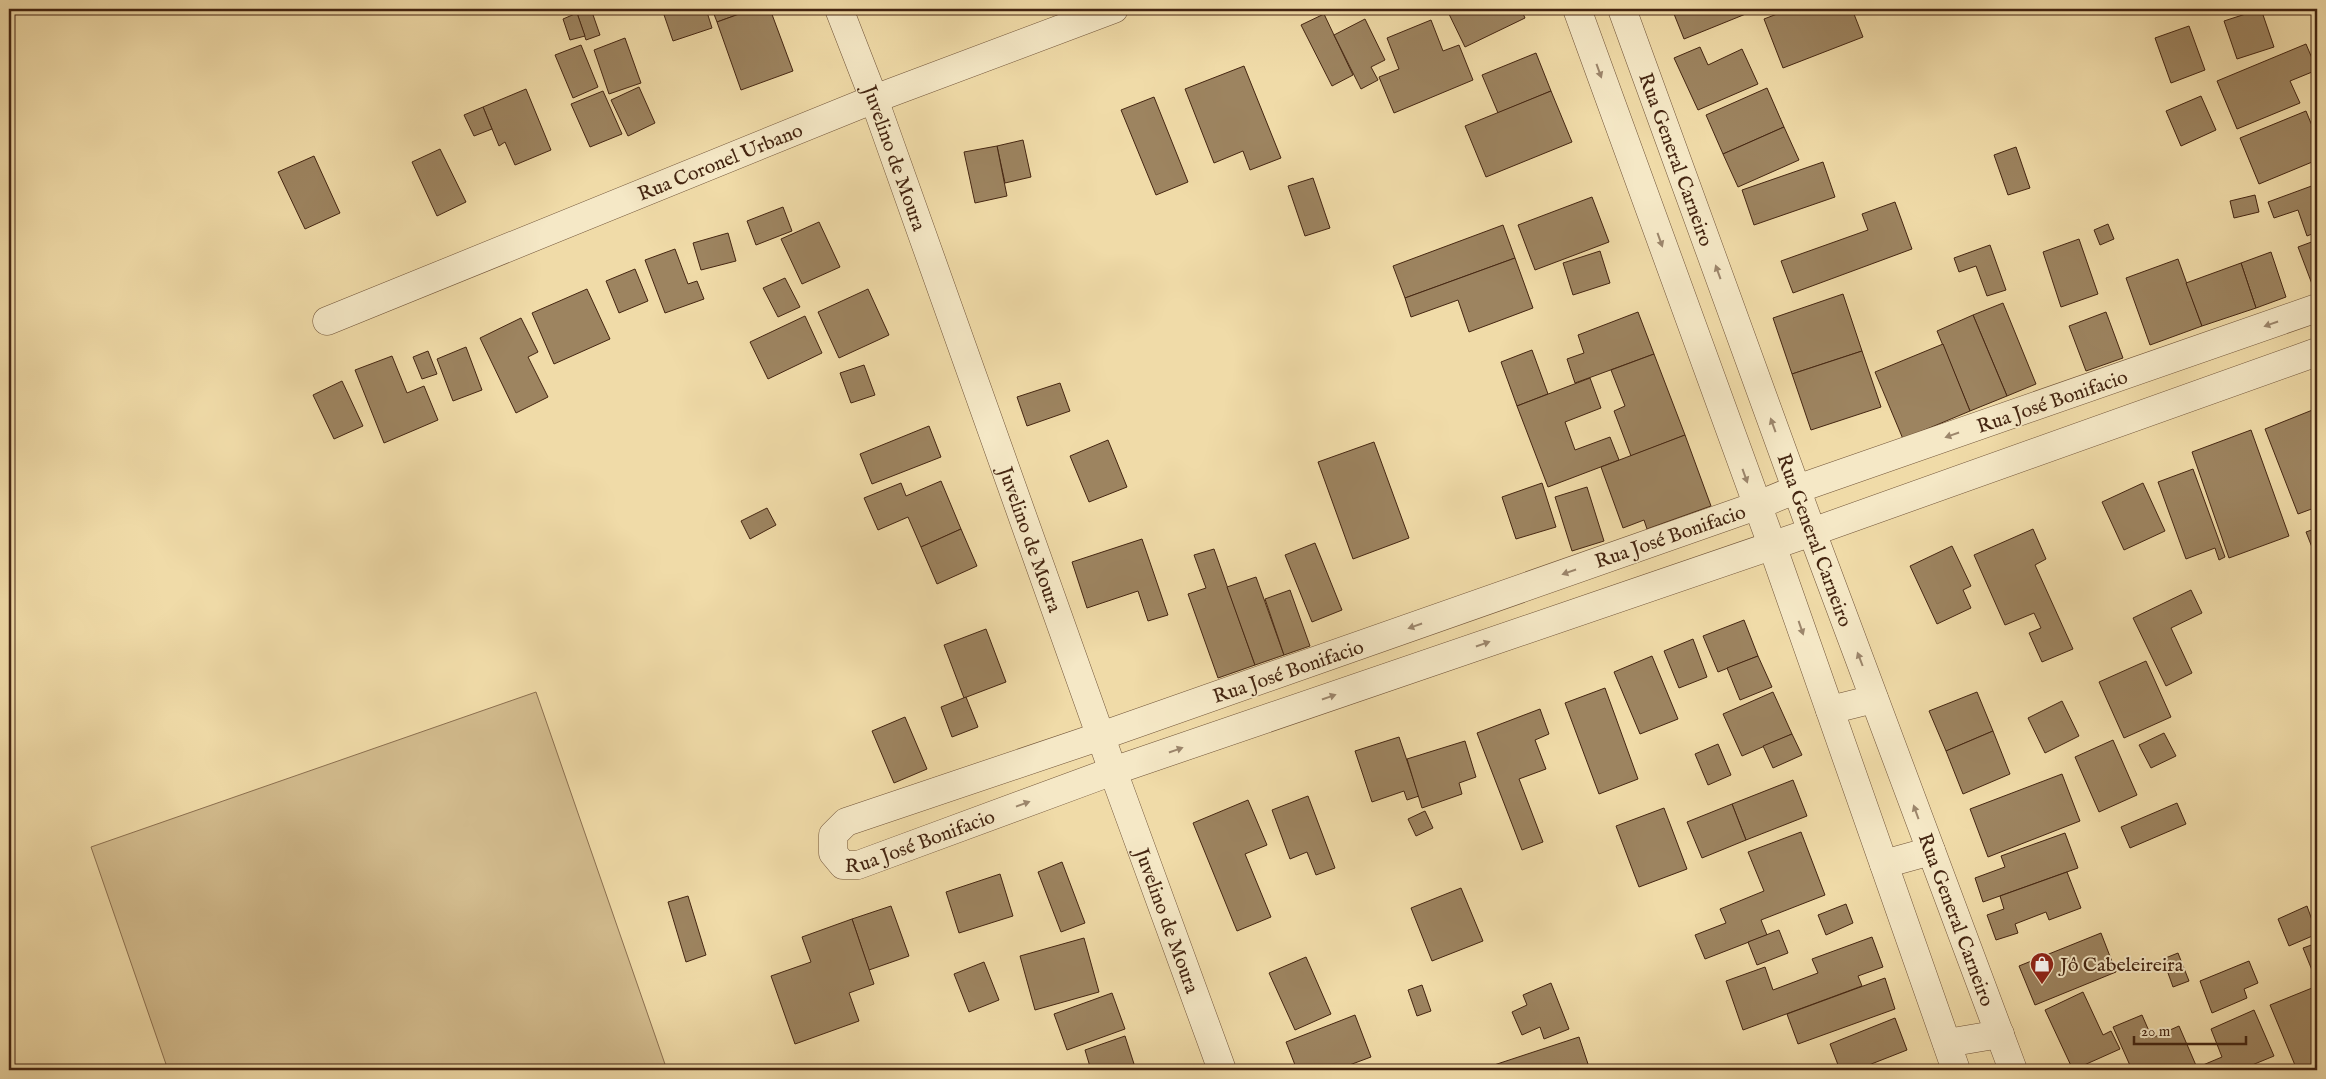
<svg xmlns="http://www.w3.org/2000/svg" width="2326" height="1079" font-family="'IM FELL English',serif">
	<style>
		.green { fill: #d3bc8e; stroke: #8c7050 }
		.building { fill: #9d8460; stroke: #442511 }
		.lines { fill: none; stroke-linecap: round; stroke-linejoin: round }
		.minor-casing { stroke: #6f5237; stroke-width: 29 }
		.minor { stroke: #f5e8c6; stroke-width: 28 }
		.oneway { fill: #9c866c }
		.labels { text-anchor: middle; stroke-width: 4; stroke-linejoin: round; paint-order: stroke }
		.street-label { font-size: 20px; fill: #442511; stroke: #f5e8c6 }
		.poi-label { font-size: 20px; fill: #442511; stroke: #f5e8c6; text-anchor: start }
	</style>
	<rect width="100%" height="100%" fill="#f0dba8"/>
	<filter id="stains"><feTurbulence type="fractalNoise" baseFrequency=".004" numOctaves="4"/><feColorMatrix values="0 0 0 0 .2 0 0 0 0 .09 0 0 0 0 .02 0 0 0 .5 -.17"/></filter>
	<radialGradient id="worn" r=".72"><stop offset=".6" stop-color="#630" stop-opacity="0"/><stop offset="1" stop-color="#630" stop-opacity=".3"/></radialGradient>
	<polygon class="green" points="536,692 667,1070 168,1070 91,847"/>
	<g class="building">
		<polygon points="591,9 600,35 586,40 577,13"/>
		<polygon points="662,9 706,9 712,28 673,41"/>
		<polygon points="712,9 753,9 717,22"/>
		<polygon points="753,9 770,9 793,71 741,90 717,22"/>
		<polygon points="1456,9 1521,9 1525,18 1465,47 1448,12"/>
		<polygon points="1672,9 1758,9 1684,39"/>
		<polygon points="1790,9 1852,9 1863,37 1783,68 1764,19"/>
		<polygon points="2261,9 2274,47 2237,59 2224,21"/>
		<polygon points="577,13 585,36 570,40 563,19"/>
		<polygon points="1324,14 1353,75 1332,86 1301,25"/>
		<polygon points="1365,19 1385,60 1371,67 1378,80 1361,89 1334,35"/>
		<polygon points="1431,20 1443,51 1459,45 1473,80 1394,113 1379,77 1399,69 1387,38"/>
		<polygon points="2189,26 2205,70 2171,83 2155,38"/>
		<polygon points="625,38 641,83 609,94 594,50"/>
		<polygon points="2306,44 2317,70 2290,81 2300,103 2237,129 2217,81"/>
		<polygon points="581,45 598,87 573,98 555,55"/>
		<polygon points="1700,47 1708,65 1742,49 1758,84 1698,110 1674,58"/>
		<polygon points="1536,53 1551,91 1498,113 1482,75"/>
		<polygon points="1244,66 1281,158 1250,170 1243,151 1214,163 1185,89"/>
		<polygon points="639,87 655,123 628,136 611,100"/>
		<polygon points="1767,88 1784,127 1723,154 1706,115"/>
		<polygon points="526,89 551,150 515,165 505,142 499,146 483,107"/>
		<polygon points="603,91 622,134 590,147 571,104"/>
		<polygon points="1551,91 1572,142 1486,177 1465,126"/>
		<polygon points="2201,96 2216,130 2181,146 2166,111"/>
		<polygon points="1154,97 1188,182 1156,195 1121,110"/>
		<polygon points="483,107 492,129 474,136 464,115"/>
		<polygon points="2306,111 2317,138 2317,160 2259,184 2240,138"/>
		<polygon points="1784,127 1799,160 1738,187 1723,154"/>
		<polygon points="1023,140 1031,177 1005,183 997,146"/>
		<polygon points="997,146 1007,196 975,203 964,152"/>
		<polygon points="2016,147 2030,188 2008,195 1994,155"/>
		<polygon points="440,149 466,202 437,216 412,162"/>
		<polygon points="314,156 340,213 305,229 278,172"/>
		<polygon points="1823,162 1835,197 1754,225 1742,190"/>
		<polygon points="1313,178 1330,228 1305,236 1288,186"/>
		<polygon points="2317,184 2317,232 2307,236 2298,210 2274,218 2268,202"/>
		<polygon points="2255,195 2259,212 2234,218 2230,201"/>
		<polygon points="1592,197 1609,242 1535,270 1518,225"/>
		<polygon points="1895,202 1912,249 1793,293 1781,261 1868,230 1862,214"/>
		<polygon points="783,207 792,231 756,245 747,221"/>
		<polygon points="819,222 840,267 802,284 781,239"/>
		<polygon points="2108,224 2114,239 2100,245 2094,230"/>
		<polygon points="1503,225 1515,258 1405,298 1393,266"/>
		<polygon points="728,233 736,261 701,270 693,243"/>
		<polygon points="2079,239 2098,294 2061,307 2043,252"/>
		<polygon points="2317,240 2317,282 2312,284 2298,247"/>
		<polygon points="1990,245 2006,290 1987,296 1976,266 1959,272 1954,258"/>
		<polygon points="675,249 688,284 697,281 704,299 665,313 645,260"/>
		<polygon points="1600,251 1610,283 1573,295 1563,263"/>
		<polygon points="2271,252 2286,297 2256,308 2241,263"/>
		<polygon points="1515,258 1533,308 1469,332 1458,300 1411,317 1405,298"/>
		<polygon points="2178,259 2202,326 2150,345 2126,278"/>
		<polygon points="2241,263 2256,308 2202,326 2186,283"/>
		<polygon points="635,269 648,301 619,313 606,281"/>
		<polygon points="785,278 800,307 778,317 763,288"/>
		<polygon points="587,289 610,339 554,364 532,313"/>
		<polygon points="868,289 889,335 839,358 818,312"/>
		<polygon points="1843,294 1862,351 1792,374 1773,318"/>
		<polygon points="2003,303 2036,384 2007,396 1973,315"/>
		<polygon points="1638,312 1654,354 1575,383 1567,359 1584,353 1578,335"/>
		<polygon points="2106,312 2123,358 2086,371 2069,326"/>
		<polygon points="1973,315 2007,396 1970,411 1937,331"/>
		<polygon points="805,316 822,353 768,379 750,342"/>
		<polygon points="521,318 538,352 528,357 548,397 516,413 480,338"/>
		<polygon points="1943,344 1970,411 1903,439 1875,372"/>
		<polygon points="466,347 482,390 453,401 437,359"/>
		<polygon points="1532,350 1548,394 1517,406 1501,362"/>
		<polygon points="428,351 437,374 422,379 413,357"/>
		<polygon points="1862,351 1881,407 1811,430 1792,374"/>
		<polygon points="1654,354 1685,435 1631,456 1614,411 1625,406 1611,370"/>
		<polygon points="392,356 407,393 424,386 438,420 384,443 355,370"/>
		<polygon points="864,365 875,395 851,403 840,373"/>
		<polygon points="1590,378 1601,408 1565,422 1575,450 1610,437 1619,460 1548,487 1517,406"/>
		<polygon points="342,381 363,426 334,439 313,395"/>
		<polygon points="1060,383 1070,411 1027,426 1017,397"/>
		<polygon points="2315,409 2317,414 2317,507 2298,514 2265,429"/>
		<polygon points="929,426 941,457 872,484 860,454"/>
		<polygon points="2251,430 2289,536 2229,558 2192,452"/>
		<polygon points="1685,435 1711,506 1647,529 1644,520 1623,528 1601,467"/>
		<polygon points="1108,440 1127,487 1089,502 1070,456"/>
		<polygon points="1374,442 1409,538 1353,559 1318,462"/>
		<polygon points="2193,469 2225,557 2219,560 2215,548 2186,559 2158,482"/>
		<polygon points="941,481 961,529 921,547 908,517 878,530 864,498 901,483 906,496"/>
		<polygon points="1542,483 1556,527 1516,539 1502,497"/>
		<polygon points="2143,483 2165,531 2124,550 2102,502"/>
		<polygon points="1587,487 1604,541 1572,551 1555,497"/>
		<polygon points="767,508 776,525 750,539 741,521"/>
		<polygon points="2317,528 2317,560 2306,532"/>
		<polygon points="961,529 977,566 937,584 921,547"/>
		<polygon points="2033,529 2046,559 2035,565 2073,649 2042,662 2029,633 2041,628 2034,613 2005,625 1974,555"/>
		<polygon points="1142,539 1168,615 1148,621 1138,591 1087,608 1072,562"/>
		<polygon points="1315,543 1342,610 1312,622 1285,555"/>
		<polygon points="1952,546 1971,586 1963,590 1971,608 1937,624 1910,566"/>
		<polygon points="1214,549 1255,665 1218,678 1188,594 1206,588 1194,555"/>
		<polygon points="1256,577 1284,655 1255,665 1227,587"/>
		<polygon points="1290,590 1310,646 1284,655 1265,599"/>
		<polygon points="2191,590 2202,613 2171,628 2192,673 2166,686 2133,618"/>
		<polygon points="1744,620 1758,656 1718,672 1703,636"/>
		<polygon points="986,629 1006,682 964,698 944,645"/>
		<polygon points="1693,639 1707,677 1679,688 1664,651"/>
		<polygon points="1652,656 1678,719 1640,734 1614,672"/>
		<polygon points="1758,656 1772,687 1740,700 1727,668"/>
		<polygon points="2146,661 2171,717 2124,738 2099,682"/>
		<polygon points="1605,688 1638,779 1599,794 1565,703"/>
		<polygon points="1773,692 1792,734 1742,756 1723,714"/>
		<polygon points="1977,692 1993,731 1946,751 1929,711"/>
		<polygon points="966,697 978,727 952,737 941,707"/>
		<polygon points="2062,701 2079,736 2045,753 2028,718"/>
		<polygon points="1540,709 1549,734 1535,740 1546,769 1519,779 1543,842 1522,850 1477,733"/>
		<polygon points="905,717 927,769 894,783 872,731"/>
		<polygon points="1993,731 2010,774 1963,794 1946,751"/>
		<polygon points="2164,733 2176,756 2151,768 2139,745"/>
		<polygon points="1792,734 1802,755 1773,768 1763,746"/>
		<polygon points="1399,737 1419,796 1407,800 1404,791 1372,802 1355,751"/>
		<polygon points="2113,740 2137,795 2099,812 2075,757"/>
		<polygon points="1465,741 1476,777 1459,783 1462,794 1422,808 1407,759"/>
		<polygon points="1718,744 1731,775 1708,785 1695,754"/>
		<polygon points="2062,774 2080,821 1988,857 1970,809"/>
		<polygon points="1793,780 1807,816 1746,840 1732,804"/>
		<polygon points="1308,796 1335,868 1316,875 1307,852 1290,859 1272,810"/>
		<polygon points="1248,800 1267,845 1245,854 1271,917 1237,931 1193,823"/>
		<polygon points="2177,803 2186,824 2130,848 2121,827"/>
		<polygon points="1732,804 1746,840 1702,858 1687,822"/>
		<polygon points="1664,808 1687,869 1639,887 1616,826"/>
		<polygon points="1425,811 1433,828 1416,836 1408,819"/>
		<polygon points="1801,832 1825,895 1761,920 1767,935 1705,959 1695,935 1726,923 1720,909 1764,891 1748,852"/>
		<polygon points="2065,833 2078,868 1983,902 1975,878 2005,867 2001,856"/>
		<polygon points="1062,862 1085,923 1061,932 1038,872"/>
		<polygon points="2067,872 2081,908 2049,920 2046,912 2015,924 2018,933 1996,940 1987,915 2004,909 2000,896"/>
		<polygon points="1000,874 1013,916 959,933 946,892"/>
		<polygon points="1461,888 1483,941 1432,961 1411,908"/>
		<polygon points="688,896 706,955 686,962 668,902"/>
		<polygon points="1846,904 1853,923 1826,935 1818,915"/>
		<polygon points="891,906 909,956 869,970 852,919"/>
		<polygon points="2307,906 2317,934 2289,946 2278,919"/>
		<polygon points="852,919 874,984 849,993 859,1021 795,1044 771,976 811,962 802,937"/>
		<polygon points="1779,930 1788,953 1757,965 1748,942"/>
		<polygon points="2101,933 2116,972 2035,1005 2019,966"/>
		<polygon points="1872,937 1883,967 1858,976 1862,986 1743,1030 1726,981 1765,967 1773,990 1818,973 1812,959"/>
		<polygon points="1084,938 1099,992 1035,1010 1020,956"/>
		<polygon points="2317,943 2317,979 2316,980 2303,948"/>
		<polygon points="2178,953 2189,981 2173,987 2163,959"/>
		<polygon points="1306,957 1331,1014 1295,1030 1269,973"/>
		<polygon points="2249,961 2258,983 2244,989 2247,998 2212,1013 2200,981"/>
		<polygon points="984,962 999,1000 969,1012 954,974"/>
		<polygon points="1885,978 1895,1009 1798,1044 1787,1014"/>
		<polygon points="1551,983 1569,1029 1544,1039 1540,1027 1522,1035 1512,1012 1527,1005 1523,995"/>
		<polygon points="1422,985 1431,1011 1417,1016 1408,990"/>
		<polygon points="2317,986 2317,1066 2306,1070 2297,1070 2270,1005"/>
		<polygon points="2083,992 2103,1035 2111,1031 2120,1049 2073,1070 2045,1010"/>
		<polygon points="1112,993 1125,1029 1067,1050 1054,1014"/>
		<polygon points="2254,1010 2274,1056 2240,1070 2205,1070 2203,1065 2222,1057 2211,1029"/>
		<polygon points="1355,1015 1371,1057 1336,1070 1297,1070 1286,1042"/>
		<polygon points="2142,1015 2152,1038 2179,1026 2198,1070 2132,1070 2113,1027"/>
		<polygon points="1895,1018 1907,1050 1856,1070 1840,1070 1830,1044"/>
		<polygon points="1125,1036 1135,1067 1126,1070 1091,1070 1085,1050"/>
		<polygon points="1579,1037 1590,1070 1486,1070 1485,1068"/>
	</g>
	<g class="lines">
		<g class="minor-casing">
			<g id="minor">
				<path id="s1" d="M839,9L874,99L1113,771L1222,1070"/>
				<polyline points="1577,9 1772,545 1956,1070"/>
				<path id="s2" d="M1622,9L1812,532L2013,1070"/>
				<path id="s3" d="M2317,308L1797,489L1756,506L1101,736L846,822L833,835V853L843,865H858L1113,771L1812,532L2317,352"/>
				<path id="s4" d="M327,321L874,99L1114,9"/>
				<polyline points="1830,710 1874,699"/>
				<polyline points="1884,864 1931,851"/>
				<polyline points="1947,1043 2000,1034"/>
			</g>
		</g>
		<use href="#minor" class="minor"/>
	</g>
	<defs><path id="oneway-solid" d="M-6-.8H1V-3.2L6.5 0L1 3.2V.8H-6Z" transform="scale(1.25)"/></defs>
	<g class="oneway">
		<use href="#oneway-solid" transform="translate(1599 71) rotate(70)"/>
		<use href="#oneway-solid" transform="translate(1660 240) rotate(70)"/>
		<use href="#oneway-solid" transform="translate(1718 272) rotate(-110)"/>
		<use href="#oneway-solid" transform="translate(2271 324) rotate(161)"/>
		<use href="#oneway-solid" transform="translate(1773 425) rotate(-110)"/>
		<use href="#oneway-solid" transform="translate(1952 435) rotate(161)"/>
		<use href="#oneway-solid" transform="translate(1745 476) rotate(70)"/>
		<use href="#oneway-solid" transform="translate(1569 572) rotate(161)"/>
		<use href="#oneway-solid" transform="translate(1415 626) rotate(161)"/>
		<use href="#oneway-solid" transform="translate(1801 628) rotate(71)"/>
		<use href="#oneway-solid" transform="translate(1483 644) rotate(-19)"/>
		<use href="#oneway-solid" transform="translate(1860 659) rotate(-111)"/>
		<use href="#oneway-solid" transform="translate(1329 697) rotate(-19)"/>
		<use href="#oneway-solid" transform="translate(1176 750) rotate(-19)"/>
		<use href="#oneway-solid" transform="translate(1023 804) rotate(-20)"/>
		<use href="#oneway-solid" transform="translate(1916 812) rotate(-110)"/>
	</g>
	<defs>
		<g id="shop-pin" transform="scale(1.25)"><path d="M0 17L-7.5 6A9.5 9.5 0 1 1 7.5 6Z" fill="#8f2418" stroke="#f5e8c6"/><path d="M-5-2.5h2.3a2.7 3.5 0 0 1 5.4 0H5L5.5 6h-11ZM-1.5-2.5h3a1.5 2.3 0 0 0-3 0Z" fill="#fff"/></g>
	</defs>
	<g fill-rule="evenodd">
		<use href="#shop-pin" x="2042" y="964"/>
	</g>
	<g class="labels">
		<g class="street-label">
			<text dy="7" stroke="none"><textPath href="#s1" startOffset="159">Juvelino de Moura</textPath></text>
			<text dy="7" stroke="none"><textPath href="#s2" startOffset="160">Rua General Carneiro</textPath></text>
			<text dy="7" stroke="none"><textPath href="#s4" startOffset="424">Rua Coronel Urbano</textPath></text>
			<text transform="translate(2052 401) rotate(-19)" y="7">Rua José Bonifacio</text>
			<text transform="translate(1670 536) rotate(-19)" y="7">Rua José Bonifacio</text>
			<text dy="7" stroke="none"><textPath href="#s1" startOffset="564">Juvelino de Moura</textPath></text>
			<text dy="7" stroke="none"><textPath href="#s2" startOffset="565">Rua General Carneiro</textPath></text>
			<text transform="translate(1288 671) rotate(-19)" y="7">Rua José Bonifacio</text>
			<text dy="7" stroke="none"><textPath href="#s3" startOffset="1691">Rua José Bonifacio</textPath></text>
			<text dy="7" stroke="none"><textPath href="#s2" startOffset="970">Rua General Carneiro</textPath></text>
			<text dy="7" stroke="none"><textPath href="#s1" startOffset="969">Juvelino de Moura</textPath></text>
		</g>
		<g class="poi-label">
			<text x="2060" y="971">Jô Cabeleireira</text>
		</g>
	</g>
	<rect width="2326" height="1079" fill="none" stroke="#f0dba8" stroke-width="30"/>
	<rect x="10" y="10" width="2306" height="1059" fill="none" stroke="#442511" stroke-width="2.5"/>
	<rect x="15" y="15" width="2296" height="1049" fill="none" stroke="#442511"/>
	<path d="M2134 1036v8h112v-8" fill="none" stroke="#442511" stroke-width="2.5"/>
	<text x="2141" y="1036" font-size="15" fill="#442511" stroke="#f5e8c6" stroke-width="4" paint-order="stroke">20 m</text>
	<rect width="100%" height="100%" filter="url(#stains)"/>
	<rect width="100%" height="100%" fill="url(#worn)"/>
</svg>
